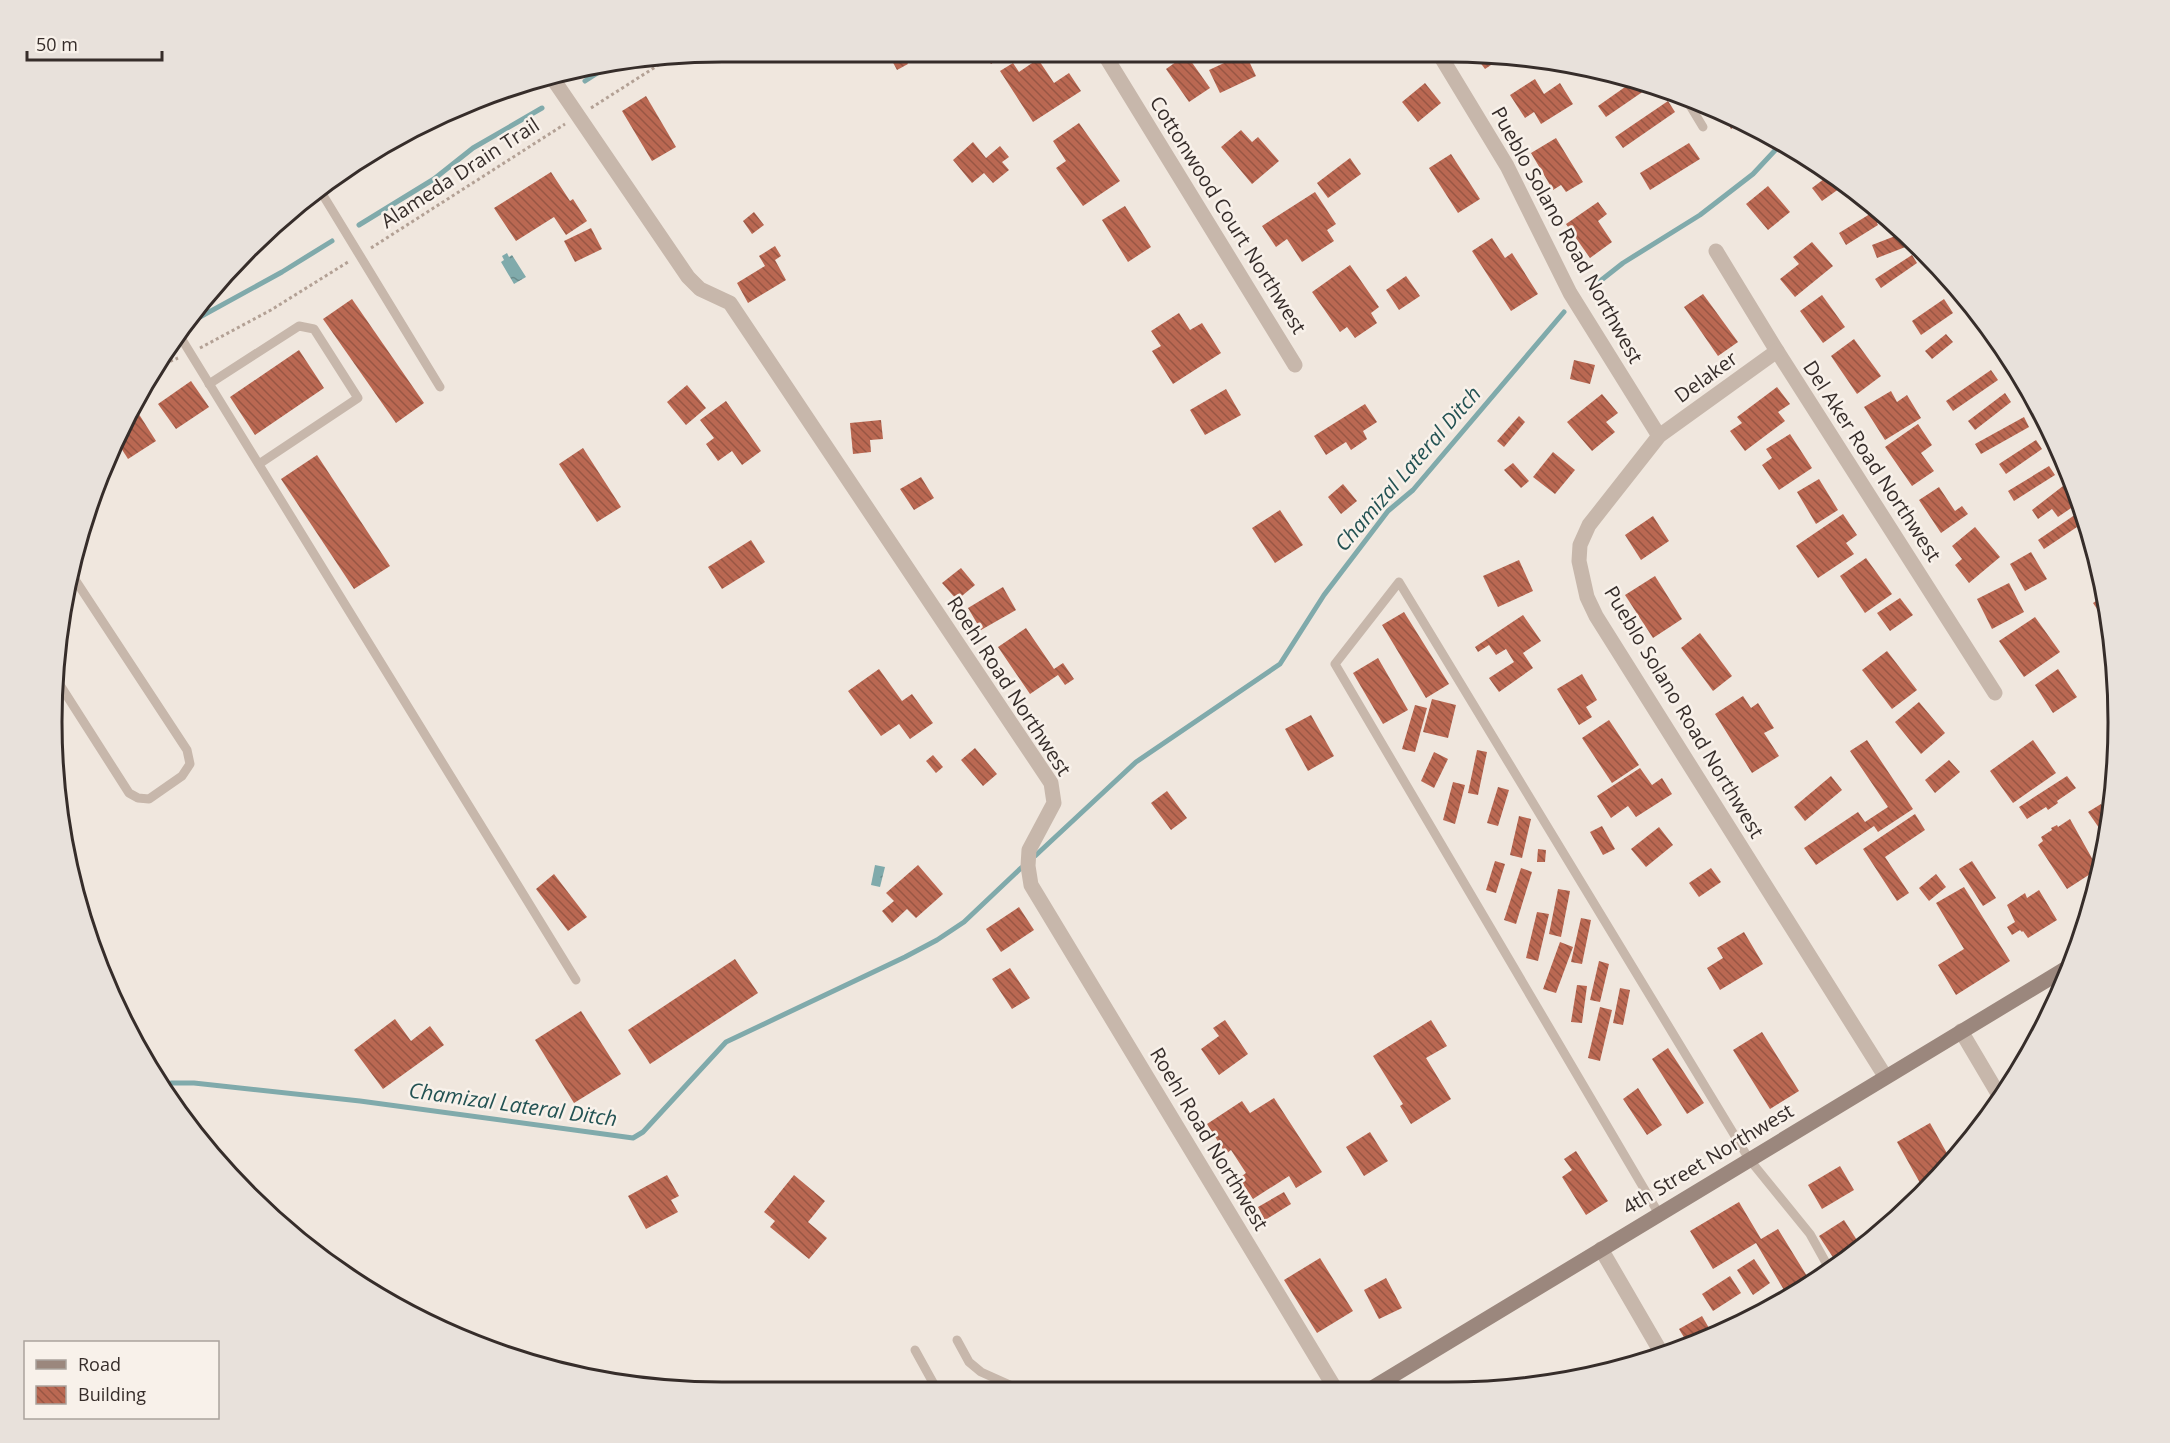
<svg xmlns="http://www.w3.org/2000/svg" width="2170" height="1443" font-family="'Open Sans',sans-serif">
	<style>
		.water { fill: url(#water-ripples) }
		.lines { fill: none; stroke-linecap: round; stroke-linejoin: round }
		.stream { stroke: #80aaab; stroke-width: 5 }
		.building { fill: url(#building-back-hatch) }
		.path { stroke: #b3a195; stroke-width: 3; stroke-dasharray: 3 3; stroke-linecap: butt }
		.lane { stroke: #c7b7ab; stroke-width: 9 }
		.street { stroke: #c7b7ab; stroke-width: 15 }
		.secondary { stroke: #9b877d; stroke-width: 15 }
		.labels { text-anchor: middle; stroke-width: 5; stroke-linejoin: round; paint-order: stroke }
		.street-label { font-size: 20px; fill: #362d2a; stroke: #f8f1ea }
		.water-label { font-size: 21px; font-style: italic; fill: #235253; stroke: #f8f1ea }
		.rim { fill: none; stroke: #362d2a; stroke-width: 3 }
	</style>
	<defs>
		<pattern id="water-ripples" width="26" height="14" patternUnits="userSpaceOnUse" patternTransform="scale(1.5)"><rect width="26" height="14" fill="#80aaab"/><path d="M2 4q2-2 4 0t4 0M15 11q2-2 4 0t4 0" fill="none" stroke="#6a8b8b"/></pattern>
		<pattern id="building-back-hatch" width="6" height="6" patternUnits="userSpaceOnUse" patternTransform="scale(1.5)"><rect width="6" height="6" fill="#ba6852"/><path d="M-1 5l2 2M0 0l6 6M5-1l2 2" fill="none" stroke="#985644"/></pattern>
	</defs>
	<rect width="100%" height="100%" fill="#f0e7de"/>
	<g class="water">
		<polygon points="507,253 509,257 512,255 526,277 514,284 501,262 504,260 502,256"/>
		<polygon points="875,865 885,867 880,887 871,885"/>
	</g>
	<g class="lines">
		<g class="stream">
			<polyline points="585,81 616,61"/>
			<polyline points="359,225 434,179 473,148 542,108"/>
			<polyline points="1590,289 1623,263 1700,215 1753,174 1781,144"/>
			<polyline points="189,323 282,272 332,241"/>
			<polyline points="1035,856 1136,762 1280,664 1324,595 1388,511 1413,490 1564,312"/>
			<polyline points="162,1086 171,1083 194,1083 360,1101 633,1138 643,1132 726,1042 905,957 937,940 964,922 1021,868"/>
		</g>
	</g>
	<g class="building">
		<polygon points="890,57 904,57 908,64 897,70"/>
		<polygon points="986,57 1001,57 991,64"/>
		<polygon points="1183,57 1188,57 1210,88 1189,102 1166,69"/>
		<polygon points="1237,57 1247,57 1256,76 1220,93 1209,70"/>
		<polygon points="1476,57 1503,57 1485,69"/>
		<polygon points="1038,59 1054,83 1069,73 1081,91 1033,122 1000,71 1013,63 1019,72"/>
		<polygon points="1586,68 1599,71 1602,72 1592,78"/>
		<polygon points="1535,79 1544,94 1560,83 1573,104 1541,124 1534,112 1525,118 1510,95"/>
		<polygon points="1635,80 1654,84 1606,117 1598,106"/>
		<polygon points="1425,83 1441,103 1418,122 1402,102"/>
		<polygon points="646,96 676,147 652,161 622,111"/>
		<polygon points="1668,101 1675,112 1623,148 1615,137"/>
		<polygon points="1721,110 1745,120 1731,129"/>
		<polygon points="1079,123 1120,181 1083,206 1056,168 1066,161 1053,141"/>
		<polygon points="1241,130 1252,142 1258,137 1279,161 1252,184 1221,147"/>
		<polygon points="1556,138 1583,182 1566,192 1561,185 1553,190 1531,153"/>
		<polygon points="973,142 986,158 1000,146 1009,157 1002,162 1009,170 993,183 984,173 972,183 953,160"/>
		<polygon points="1689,143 1700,159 1650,190 1640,173"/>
		<polygon points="1451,154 1480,199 1458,213 1429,168"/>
		<polygon points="1350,158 1361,174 1328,198 1317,183"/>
		<polygon points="551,172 570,201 573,199 587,221 566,235 554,217 516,241 494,208"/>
		<polygon points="1828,176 1843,186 1822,201 1812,188"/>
		<polygon points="1768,186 1790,212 1768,230 1746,204"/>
		<polygon points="1315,192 1336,224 1327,230 1334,241 1302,262 1287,239 1276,247 1262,226"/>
		<polygon points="1598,202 1607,214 1598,221 1612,242 1590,258 1566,224"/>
		<polygon points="1125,206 1151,247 1128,262 1102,220"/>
		<polygon points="1878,209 1888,216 1877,223 1878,225 1846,245 1839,233"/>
		<polygon points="754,212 764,225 752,234 743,221"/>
		<polygon points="591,228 602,249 575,262 564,241"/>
		<polygon points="1903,233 1908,246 1877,258 1872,245"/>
		<polygon points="1492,238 1505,258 1512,253 1538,294 1511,311 1472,251"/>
		<polygon points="1812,242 1833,266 1795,297 1780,279 1799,264 1793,257"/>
		<polygon points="775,246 781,256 775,260 786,280 748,303 737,283 765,266 759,256"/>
		<polygon points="1912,255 1917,263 1881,288 1875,279"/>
		<polygon points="1350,265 1379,307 1371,313 1377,323 1355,338 1347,327 1340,332 1312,292"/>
		<polygon points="1406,276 1420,296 1399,310 1386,290"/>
		<polygon points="1703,294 1738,342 1718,356 1684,307"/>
		<polygon points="1822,295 1845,327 1823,343 1800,311"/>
		<polygon points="352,299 424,403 396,423 323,319"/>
		<polygon points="1944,299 1953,313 1921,335 1912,321"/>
		<polygon points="1179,313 1190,330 1202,323 1221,353 1173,384 1152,351 1161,346 1151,331"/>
		<polygon points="1946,334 1953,342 1932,359 1925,351"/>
		<polygon points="1854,339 1881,376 1857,394 1831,356"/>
		<polygon points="299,350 324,388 255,435 230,397"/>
		<polygon points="1574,360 1595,365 1590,384 1570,379"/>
		<polygon points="1991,370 1998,380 1953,411 1946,401"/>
		<polygon points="191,381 209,407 176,429 158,404"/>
		<polygon points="687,385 706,408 686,425 667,402"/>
		<polygon points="1777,387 1790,404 1778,412 1785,421 1745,451 1730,431 1742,423 1737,417"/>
		<polygon points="1226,389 1241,415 1205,435 1190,410"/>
		<polygon points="1891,391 1897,402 1907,395 1921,418 1885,440 1864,407"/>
		<polygon points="2005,393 2011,402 1975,430 1968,421"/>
		<polygon points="1602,394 1618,413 1606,422 1615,432 1592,451 1567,422"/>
		<polygon points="726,401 761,451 742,465 732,451 718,461 706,444 714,438 700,420"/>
		<polygon points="1365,404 1377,422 1363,431 1367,439 1351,450 1346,442 1326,455 1314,436"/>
		<polygon points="135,408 156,441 128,459 116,440"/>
		<polygon points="1519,416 1525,422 1504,447 1497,441"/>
		<polygon points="2024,417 2029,427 1981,454 1975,444"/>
		<polygon points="881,420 883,439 870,440 871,452 853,454 850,423"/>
		<polygon points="1918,424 1932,445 1921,453 1934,471 1912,486 1885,447"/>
		<polygon points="1790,434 1812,468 1779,490 1762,465 1772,458 1766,449"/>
		<polygon points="2036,440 2042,449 2006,474 1999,464"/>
		<polygon points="583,448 621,507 597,522 559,464"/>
		<polygon points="1553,452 1575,470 1555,494 1533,477"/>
		<polygon points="317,455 390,566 354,589 281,479"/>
		<polygon points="1513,463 1529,481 1521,488 1504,470"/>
		<polygon points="2049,466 2055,475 2014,501 2008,491"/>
		<polygon points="921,477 934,498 914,510 900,489"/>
		<polygon points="1819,479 1838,510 1816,524 1797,492"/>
		<polygon points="1343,484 1357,501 1341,514 1328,497"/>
		<polygon points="2063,486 2077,504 2058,517 2052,509 2038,519 2032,510"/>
		<polygon points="1939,487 1955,511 1962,506 1968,514 1941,533 1919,500"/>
		<polygon points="1280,510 1303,545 1275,563 1252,528"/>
		<polygon points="2082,510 2086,521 2044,549 2038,540"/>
		<polygon points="1843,514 1857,535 1846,543 1854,554 1818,578 1796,546"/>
		<polygon points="1653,516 1669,541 1641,560 1625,535"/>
		<polygon points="1975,527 2000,557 1969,583 1955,565 1962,559 1952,546"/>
		<polygon points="751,540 765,562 722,589 708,567"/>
		<polygon points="2031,552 2047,579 2025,591 2010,564"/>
		<polygon points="1866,558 1892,594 1865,613 1840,576"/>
		<polygon points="1519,560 1533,591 1498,607 1483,576"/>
		<polygon points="961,568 975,585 957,600 942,583"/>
		<polygon points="1655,576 1682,619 1653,638 1625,595"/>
		<polygon points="2009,583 2024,612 1992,629 1977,599"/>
		<polygon points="1003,587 1016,610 981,630 968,608"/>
		<polygon points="2104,596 2107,613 2102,616 2093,603"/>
		<polygon points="1900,598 1913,615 1890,631 1877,613"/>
		<polygon points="1404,612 1449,684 1426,698 1382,625"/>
		<polygon points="1523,615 1541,641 1523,653 1533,668 1499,692 1489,678 1514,662 1506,649 1496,655 1489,645 1478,652 1475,647"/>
		<polygon points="2035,617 2060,652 2024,677 1999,641"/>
		<polygon points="2109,624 2111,639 2105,641 2100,626"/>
		<polygon points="1026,628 1054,669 1063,663 1074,679 1065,685 1058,675 1030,694 998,647"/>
		<polygon points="1700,633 1732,676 1713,691 1681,648"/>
		<polygon points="1887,651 1917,690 1892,709 1862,670"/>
		<polygon points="1378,658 1408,710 1383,724 1353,673"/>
		<polygon points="879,669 902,701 912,694 933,723 910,739 899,724 881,736 848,691"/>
		<polygon points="2058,669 2077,697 2053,713 2035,685"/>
		<polygon points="1582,674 1597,700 1586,707 1592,717 1579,725 1557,689"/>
		<polygon points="1743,696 1751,708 1758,703 1774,728 1764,733 1779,756 1752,773 1715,714"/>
		<polygon points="1432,699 1456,705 1448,738 1423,732"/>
		<polygon points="1919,702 1945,733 1921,754 1895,722"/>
		<polygon points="1415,705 1427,708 1415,752 1402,749"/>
		<polygon points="1311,715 1334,756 1308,771 1285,729"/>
		<polygon points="1609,720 1639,765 1612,783 1582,738"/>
		<polygon points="1867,740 1913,809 1878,832 1874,826 1816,865 1804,848 1858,812 1865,822 1888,807 1850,751"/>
		<polygon points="2033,740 2056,773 2013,803 1990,771"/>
		<polygon points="975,748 997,774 983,786 961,760"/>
		<polygon points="1477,750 1487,752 1478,795 1468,793"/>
		<polygon points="1434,752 1448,759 1434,788 1421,781"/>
		<polygon points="933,755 943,767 936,773 926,761"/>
		<polygon points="1949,760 1960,772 1935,793 1925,780"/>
		<polygon points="1640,768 1652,785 1662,778 1672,794 1636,817 1628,806 1611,818 1597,796"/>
		<polygon points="1831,776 1842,790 1805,821 1794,807"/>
		<polygon points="2067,776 2076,788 2057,801 2058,803 2048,810 2046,807 2027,819 2019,807"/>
		<polygon points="1453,782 1465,785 1455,824 1443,820"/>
		<polygon points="1498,787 1509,790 1498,826 1487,823"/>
		<polygon points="1167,791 1187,818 1171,830 1151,803"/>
		<polygon points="2101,804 2111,818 2106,838 2088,812"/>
		<polygon points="1915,814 1925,830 1885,857 1909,893 1897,901 1863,849"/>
		<polygon points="1519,816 1531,819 1522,858 1510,855"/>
		<polygon points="2070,819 2098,869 2067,889 2038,845 2043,841 2041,837 2052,830 2051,828 2057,825 2058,827"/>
		<polygon points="1602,826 1615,849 1603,855 1590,832"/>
		<polygon points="1659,827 1673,845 1646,867 1631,849"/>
		<polygon points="1538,849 1546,850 1545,862 1537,862"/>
		<polygon points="1495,861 1505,864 1496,893 1486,890"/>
		<polygon points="1972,861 1996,898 1983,906 1959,869"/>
		<polygon points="918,865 943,894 916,918 907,909 892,923 882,911 894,901 886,893"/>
		<polygon points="1521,868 1532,872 1516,924 1504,920"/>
		<polygon points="1711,868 1721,882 1699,897 1689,883"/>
		<polygon points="554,874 587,917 568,931 536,889"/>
		<polygon points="1936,874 1946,887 1929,901 1919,888"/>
		<polygon points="1964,887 2010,961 1956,995 1938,965 1964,949 1936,903"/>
		<polygon points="1558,889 1570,891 1561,937 1549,934"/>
		<polygon points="2039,890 2057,920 2028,938 2023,931 2022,932 2020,930 2012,935 2007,927 2015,922 2007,905 2025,893 2027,898"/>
		<polygon points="1019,907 1034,930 1001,952 986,929"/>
		<polygon points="1537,912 1549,914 1538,961 1526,958"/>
		<polygon points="1581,918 1591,920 1582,964 1571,962"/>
		<polygon points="1744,932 1763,964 1720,990 1707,968 1723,958 1717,948"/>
		<polygon points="1560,942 1573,947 1556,993 1543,989"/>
		<polygon points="735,959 758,993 650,1064 628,1030"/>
		<polygon points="1599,961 1609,964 1600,1002 1590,1000"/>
		<polygon points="1010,968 1030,998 1012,1009 992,979"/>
		<polygon points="1577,985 1587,986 1582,1023 1571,1022"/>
		<polygon points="1620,988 1630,990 1623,1025 1613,1023"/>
		<polygon points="1600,1007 1612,1010 1600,1061 1588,1058"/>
		<polygon points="581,1011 621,1074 574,1103 535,1040"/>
		<polygon points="395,1019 411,1041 430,1026 444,1045 383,1089 354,1050"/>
		<polygon points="1225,1020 1248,1054 1219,1075 1201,1049 1219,1036 1213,1028"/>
		<polygon points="1431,1020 1447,1046 1426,1058 1451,1099 1411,1124 1400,1106 1403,1104 1373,1056"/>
		<polygon points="1762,1032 1799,1091 1770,1109 1733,1050"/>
		<polygon points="1668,1048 1704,1103 1687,1114 1652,1059"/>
		<polygon points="1638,1088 1662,1125 1647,1135 1623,1099"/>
		<polygon points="1274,1098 1322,1172 1296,1188 1289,1176 1253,1199 1239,1178 1246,1173 1231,1150 1226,1154 1207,1124 1242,1101 1250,1113"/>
		<polygon points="1930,1123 1953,1164 1924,1190 1897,1142"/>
		<polygon points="1370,1132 1388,1161 1364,1176 1346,1147"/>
		<polygon points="1576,1151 1608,1201 1586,1215 1562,1177 1572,1170 1564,1159"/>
		<polygon points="1840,1166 1854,1190 1822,1209 1808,1185"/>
		<polygon points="667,1175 679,1196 671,1200 678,1212 646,1229 628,1196"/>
		<polygon points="794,1175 825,1201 808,1222 827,1238 809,1259 770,1227 775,1221 764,1212"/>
		<polygon points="1284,1192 1291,1204 1265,1220 1258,1207"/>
		<polygon points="1739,1202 1761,1239 1778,1229 1810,1281 1787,1295 1756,1243 1713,1269 1690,1231"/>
		<polygon points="1844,1220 1862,1248 1838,1265 1819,1236"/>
		<polygon points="1320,1258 1353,1311 1317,1333 1284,1280"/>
		<polygon points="1754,1259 1770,1283 1753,1295 1737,1270"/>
		<polygon points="1730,1276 1741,1293 1713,1311 1702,1294"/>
		<polygon points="1386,1278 1402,1308 1379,1319 1364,1290"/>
		<polygon points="1767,1306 1768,1308 1741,1324 1740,1321"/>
		<polygon points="1702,1316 1713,1335 1688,1344 1679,1329"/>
		<polygon points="1622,1362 1626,1368 1609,1371"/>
		<polygon points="1546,1374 1550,1381 1527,1385 1527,1384"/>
	</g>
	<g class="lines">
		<g class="path">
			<polyline points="591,108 671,57"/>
			<polyline points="371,248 565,124"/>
			<polyline points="200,348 271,310 348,262"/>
			<polyline points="159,366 178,358"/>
		</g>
		<g class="lane">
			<polyline points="1683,94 1703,127"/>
			<polyline points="318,187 440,387"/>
			<polyline points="178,333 576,980"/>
			<polyline points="209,384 299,326 314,329 358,398 259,464"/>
			<polyline points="53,674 129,793 138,798 149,799 182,776 190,764 187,750 70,572"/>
			<polyline points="1659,1214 1335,664 1399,582 1749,1159 1810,1234 1830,1270"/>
			<polyline points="957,1340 969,1362 981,1372 1010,1385 1011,1388"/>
			<polyline points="915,1350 936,1388"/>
		</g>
		<g class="street">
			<polyline points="1106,57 1295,365"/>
			<polyline points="1441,57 1507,166 1570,293 1659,436"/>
			<polyline points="551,76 688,277 700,289 730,303 1051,783 1054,803 1029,850 1028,866 1031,885 1336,1390"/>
			<polyline points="1716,251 1777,351 1995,693"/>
			<polyline points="1777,351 1659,436 1589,525 1580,545 1579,561 1587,597 1596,616 1885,1076"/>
			<polyline points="1961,1031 2000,1097"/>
			<polyline points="1601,1249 1662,1354"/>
		</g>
		<polyline class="secondary" points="1369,1390 2070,966"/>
	</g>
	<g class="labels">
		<g class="street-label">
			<text transform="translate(460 173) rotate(-33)" y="7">Alameda Drain Trail</text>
			<text transform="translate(1228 215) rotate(58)" y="7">Cottonwood Court Northwest</text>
			<text transform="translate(1567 235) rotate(61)" y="7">Pueblo Solano Road Northwest</text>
			<text transform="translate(1706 377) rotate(-36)" y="7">Delaker</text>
			<text transform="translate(1872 461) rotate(57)" y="7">Del Aker Road Northwest</text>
			<text transform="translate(1009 686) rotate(57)" y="7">Roehl Road Northwest</text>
			<text transform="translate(1684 712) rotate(59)" y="7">Pueblo Solano Road Northwest</text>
			<text transform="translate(1209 1139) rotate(59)" y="7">Roehl Road Northwest</text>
			<text transform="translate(1708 1159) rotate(-31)" y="7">4th Street Northwest</text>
		</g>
		<g class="water-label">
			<text transform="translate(1408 469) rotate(-49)" y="7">Chamizal Lateral Ditch</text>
			<text transform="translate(513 1105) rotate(8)" y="7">Chamizal Lateral Ditch</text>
		</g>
	</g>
	<path d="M0 0H2170V1443H0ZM722 62H1448A660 660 0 0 1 2108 722V722A660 660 0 0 1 1448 1382H722A660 660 0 0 1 62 722V722A660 660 0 0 1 722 62Z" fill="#e8e1db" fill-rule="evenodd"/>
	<path class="rim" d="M722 62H1448A660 660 0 0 1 2108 722V722A660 660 0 0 1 1448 1382H722A660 660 0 0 1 62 722V722A660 660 0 0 1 722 62Z"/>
	<rect x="24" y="1341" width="195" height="78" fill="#f8f1ea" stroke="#aaa39d" stroke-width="1.5"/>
	<rect x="36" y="1360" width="30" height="9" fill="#9b877d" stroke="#aaa39d" stroke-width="1.5"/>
	<text x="78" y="1371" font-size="18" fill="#362d2a">Road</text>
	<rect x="36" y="1386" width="30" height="18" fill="url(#building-back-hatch)" stroke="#aaa39d" stroke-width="1.5"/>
	<text x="78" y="1401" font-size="18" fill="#362d2a">Building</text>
	<path d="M27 51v9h135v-9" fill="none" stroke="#362d2a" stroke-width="3"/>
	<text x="36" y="51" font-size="18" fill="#362d2a" stroke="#f8f1ea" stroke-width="4.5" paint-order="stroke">50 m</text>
</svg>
